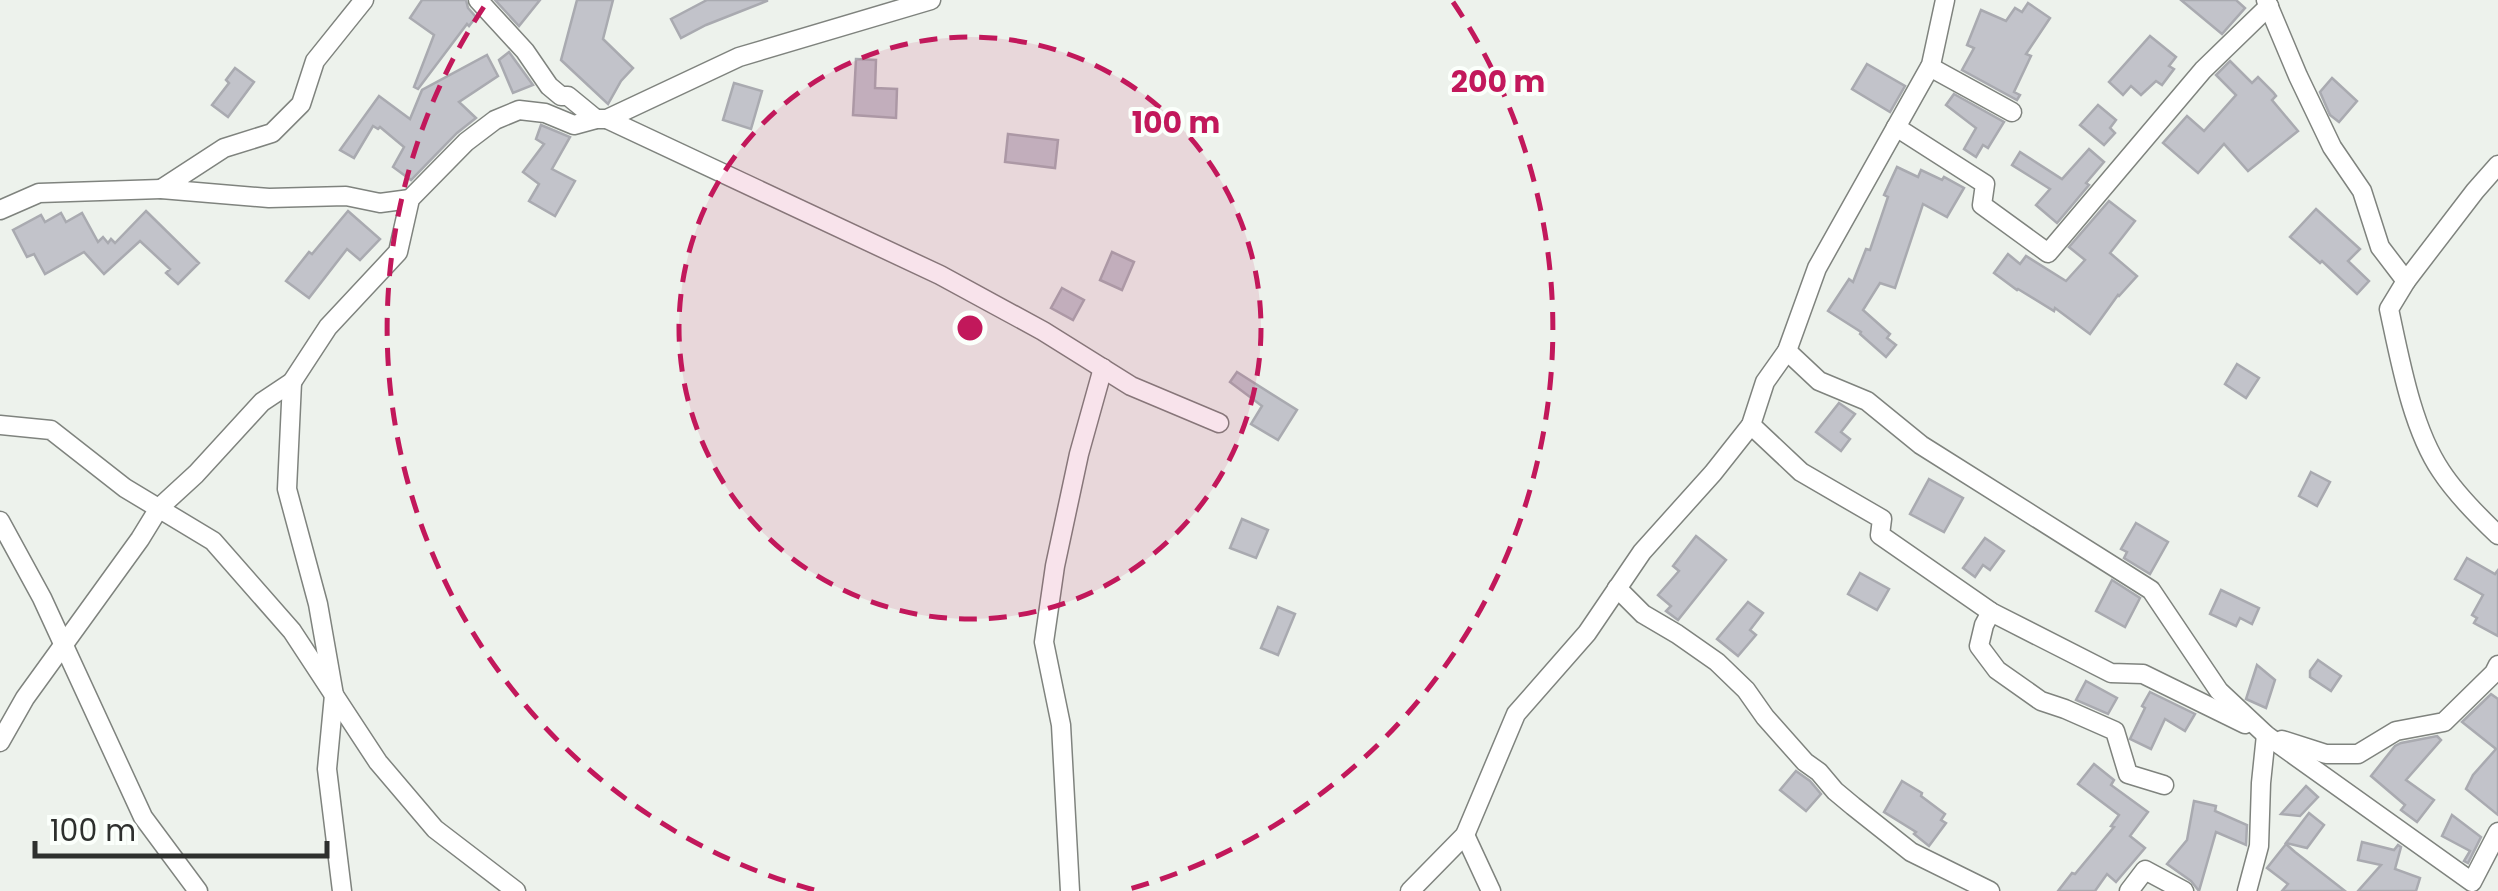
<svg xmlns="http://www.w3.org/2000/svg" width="2498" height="891" font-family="Poppins,sans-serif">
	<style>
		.building { fill: #c2c3ca; stroke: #a9aab0; stroke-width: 2.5 }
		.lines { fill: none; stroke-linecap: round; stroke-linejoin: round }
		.minor-casing { stroke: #7f837e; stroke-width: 21 }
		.minor { stroke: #fff; stroke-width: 18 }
		.ring { fill: none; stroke: #c2185b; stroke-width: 5; stroke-dasharray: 18 12 }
		.centre { fill: #c2185b; stroke: #fbfffb; stroke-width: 5 }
		.ring-label { font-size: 30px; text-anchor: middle; font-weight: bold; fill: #c2185b; stroke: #fbfffb; stroke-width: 8; stroke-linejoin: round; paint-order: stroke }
	</style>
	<rect width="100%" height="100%" fill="#edf2ec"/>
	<g class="building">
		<polygon points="422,0 466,0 468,8 476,17 469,26 467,24 418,89 414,87 434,35 410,18"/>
		<polygon points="495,0 540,0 519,26"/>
		<polygon points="577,0 613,0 603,39 633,68 621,81 608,104 561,60"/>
		<polygon points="707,0 767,0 767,1 706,25 681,38 671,19"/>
		<polygon points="2181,0 2236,0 2245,8 2222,34"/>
		<polygon points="2028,3 2050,18 2026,54 2031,56 2014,92 2020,95 2017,100 1962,70 1974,48 1967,45 1981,10 2006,21 2015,8 2022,12"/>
		<polygon points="2150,36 2176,57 2169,66 2174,69 2162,85 2156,81 2141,95 2131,86 2123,95 2109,82"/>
		<polygon points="509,52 533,85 513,93 499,60"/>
		<polygon points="487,55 498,76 459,102 476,118 457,133 411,180 393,167 404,147 380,127 378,129 373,126 354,158 340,150 379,96 410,119 422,90"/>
		<polygon points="856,59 876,60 875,88 897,89 896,118 853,115"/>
		<polygon points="2230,61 2252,83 2258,77 2273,92 2276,96 2272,100 2298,131 2248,171 2224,144 2198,173 2163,143 2187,116 2204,131 2236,95 2216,75"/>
		<polygon points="1867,64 1905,86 1890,112 1852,89"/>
		<polygon points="235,68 254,82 228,117 212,105 229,83 226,80"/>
		<polygon points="2332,78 2357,101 2339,122 2330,115 2320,92"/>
		<polygon points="734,83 762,91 751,129 723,120"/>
		<polygon points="1954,94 2004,122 1988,148 1983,145 1976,157 1964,149 1976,128 1946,105"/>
		<polygon points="2098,105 2116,120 2110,128 2115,133 2104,145 2080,125"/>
		<polygon points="541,125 570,137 552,169 575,181 555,216 529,201 539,184 523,172 544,144 536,139"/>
		<polygon points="1008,134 1058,140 1055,168 1005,162"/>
		<polygon points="2089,149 2104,162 2086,183 2089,185 2057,223 2036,205 2050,189 2012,165 2020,152 2062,179"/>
		<polygon points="1897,167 1918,177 1921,170 1942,180 1944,177 1964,188 1947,217 1923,204 1895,288 1880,283 1863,310 1890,334 1887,338 1896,345 1886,357 1860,334 1861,332 1828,311 1849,279 1853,282 1866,249 1870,250 1888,197 1884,195"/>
		<polygon points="2109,201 2135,221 2110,253 2137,276 2119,296 2118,295 2090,334 2055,308 2054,311 2018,289 2017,290 1994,273 2008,254 2020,264 2026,256 2066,281 2085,260 2069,247"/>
		<polygon points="2316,209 2360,249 2348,261 2369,281 2357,294 2322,261 2320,263 2290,237"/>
		<polygon points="146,211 199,263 178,284 166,273 170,269 140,241 104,274 84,252 45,274 34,254 27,257 13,230 41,215 45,222 61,213 66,222 82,213 98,242 103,237 108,243 111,239 115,243"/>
		<polygon points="348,211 380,239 360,260 347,249 309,298 286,281 309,252 312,254"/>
		<polygon points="1112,252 1134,262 1122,290 1100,280"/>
		<polygon points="1062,288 1084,300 1073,320 1051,308"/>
		<polygon points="2237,364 2259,378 2246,398 2225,384"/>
		<polygon points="1237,372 1297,410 1278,440 1251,424 1262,406 1230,382"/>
		<polygon points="1839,403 1855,414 1841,432 1850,439 1841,451 1816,432"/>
		<polygon points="2311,472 2330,482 2317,506 2299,496"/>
		<polygon points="1929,479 1963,498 1944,532 1910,514"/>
		<polygon points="1242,519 1268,530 1256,558 1230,548"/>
		<polygon points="2136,523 2168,542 2150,574 2124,558 2127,552 2121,549"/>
		<polygon points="1696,536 1726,560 1678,620 1666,611 1671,606 1658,595 1679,571 1673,566"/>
		<polygon points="1985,538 2004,551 1990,570 1983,565 1975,577 1963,568"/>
		<polygon points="2467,558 2495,574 2498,570 2498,636 2474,623 2477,618 2472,615 2483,595 2455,579"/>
		<polygon points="1860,573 1889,589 1877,610 1848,594"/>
		<polygon points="2112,580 2140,598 2125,627 2096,611"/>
		<polygon points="2221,590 2259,608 2252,624 2240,618 2236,626 2210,614"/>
		<polygon points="1748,602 1763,613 1750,630 1756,635 1738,656 1717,639"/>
		<polygon points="1278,607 1295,614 1278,655 1261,648"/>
		<polygon points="2318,660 2341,676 2331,691 2310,677 2310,671"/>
		<polygon points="2257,665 2275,680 2266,708 2246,699"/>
		<polygon points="2086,681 2117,698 2108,714 2076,700"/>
		<polygon points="2150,692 2195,714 2185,731 2165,719 2151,749 2130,739 2145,708 2142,706"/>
		<polygon points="2491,694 2498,699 2498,815 2466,789 2473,775 2496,749 2462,722"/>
		<polygon points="2437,736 2441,740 2406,780 2434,800 2417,822 2401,810 2405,805 2371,776 2395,746 2401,743"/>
		<polygon points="2094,764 2114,780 2111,785 2148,812 2130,836 2145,848 2116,882 2107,874 2095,891 2058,891 2072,873 2075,874 2114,827 2111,826 2119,815 2078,784"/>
		<polygon points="1796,771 1810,781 1821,794 1806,811 1780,790"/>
		<polygon points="1902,781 1922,793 1921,796 1945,814 1941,820 1946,823 1929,846 1914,834 1916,832 1884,812"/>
		<polygon points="2306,786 2318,797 2300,816 2281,814"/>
		<polygon points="2194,801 2216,806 2215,811 2247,825 2246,845 2216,832 2199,891 2191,881 2167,864 2187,840"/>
		<polygon points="2309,813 2324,825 2307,848 2286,843"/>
		<polygon points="2452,815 2481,837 2468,863 2464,861 2470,851 2442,836"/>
		<polygon points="2362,842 2394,850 2398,845 2401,847 2395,869 2420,878 2416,891 2358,891 2381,865 2358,860"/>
		<polygon points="2286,844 2295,852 2345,891 2282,891 2288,884 2267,868"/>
	</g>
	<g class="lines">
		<g class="minor-casing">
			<g id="minor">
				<polyline points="364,0 315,61 301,104 272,133 224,148 161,189 269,198 346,196 380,203 410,199"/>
				<polyline points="478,0 525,51 549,86 561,96 568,96 596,119"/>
				<path d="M2266,0L2298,76L2332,147L2362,191L2380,247L2406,281L2389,309C2400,360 2412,428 2441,471C2456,494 2478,516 2498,535"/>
				<polyline points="1930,67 2012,112"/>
				<polyline points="607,119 940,275 1043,331 1131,386 1219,423"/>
				<polyline points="1896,127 1985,184 1982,205 2048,253 2203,70 2269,6"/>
				<polyline points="0,210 39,193 161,189"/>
				<polyline points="2406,281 2475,191 2498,165"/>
				<polyline points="1787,351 1819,381 1867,401 1921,445 2151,590 2219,691 2266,735 2472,882 2498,832"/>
				<polyline points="292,382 287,489 318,604 334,695 327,769 342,891"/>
				<polyline points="0,425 51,430 125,488 213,541 292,631 378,762 435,829 516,891"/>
				<polyline points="1751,425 1801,472 1882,519 1880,535 1991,612 2111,673 2143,674 2245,724"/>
				<polyline points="0,521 42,598 143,817 198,891"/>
				<polyline points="1617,588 1643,614 1677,634 1717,662 1746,690 1765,717 1805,762 1819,772 1835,791 1853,806 1911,852 1990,891"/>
				<polyline points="1991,612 1984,625 1979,646 1997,670 2041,701 2065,709 2115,731 2128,774 2164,785"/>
				<polyline points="2282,740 2326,754 2358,754 2396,731 2444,722 2494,673 2498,665"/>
				<polyline points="0,742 25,698 140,539 159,508 196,474 262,402 292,382 328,327 398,252 410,199 466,142 495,120 519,110 545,113 574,125 596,119 607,119 739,57 931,0"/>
				<polyline points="1465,835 1491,891"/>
				<polyline points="1070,891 1061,725 1044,642 1055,566 1079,454 1103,368"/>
				<polyline points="1410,891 1465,835 1516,714 1587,633 1642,552 1713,473 1751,425 1765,382 1787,351 1817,268 1931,65 1945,0"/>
				<polyline points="2129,891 2145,870 2184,891"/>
				<polyline points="2247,891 2259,846 2261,783 2266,735"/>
			</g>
		</g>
		<use href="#minor" class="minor"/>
	</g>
	<circle cx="970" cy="328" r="291" fill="#c2185b" fill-opacity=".12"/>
	<g class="ring">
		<circle cx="970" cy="328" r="291"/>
		<path d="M814 890A583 583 0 0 1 487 2M1453 2A583 583 0 0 1 1126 890"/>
	</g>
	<circle cx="970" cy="328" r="15" class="centre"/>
	<g class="ring-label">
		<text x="1498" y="92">200 m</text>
		<text x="1176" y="133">100 m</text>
	</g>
	<path d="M35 841v15h292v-15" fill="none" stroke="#2e302e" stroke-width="5"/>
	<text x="50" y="841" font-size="30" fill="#2e302e" stroke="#fbfffb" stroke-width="8" paint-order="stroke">100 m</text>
</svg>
